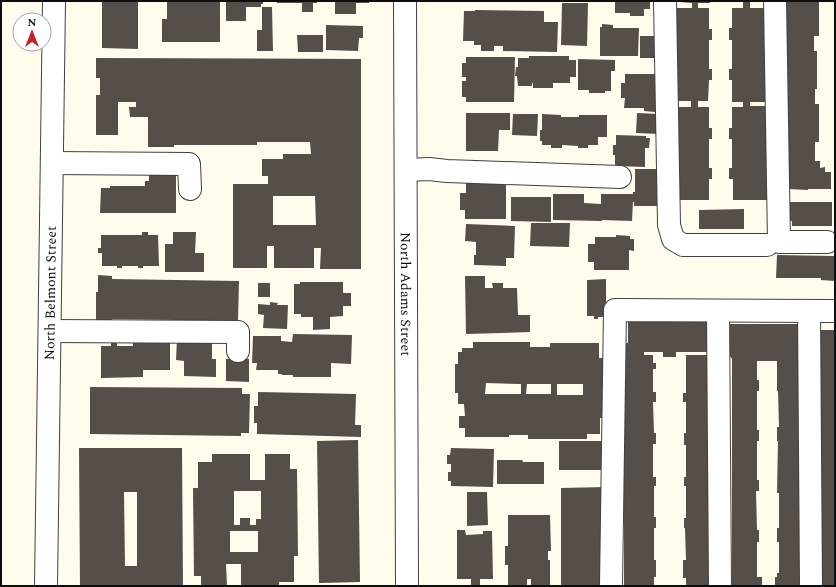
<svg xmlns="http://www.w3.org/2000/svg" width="836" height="587" font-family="Spectral,serif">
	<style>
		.building { fill: #554e49; fill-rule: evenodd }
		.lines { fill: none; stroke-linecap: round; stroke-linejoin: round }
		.minor-casing { stroke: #404040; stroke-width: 24 }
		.minor { stroke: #fff; stroke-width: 22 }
		.labels { text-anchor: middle; stroke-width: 4; stroke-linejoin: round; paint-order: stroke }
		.street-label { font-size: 14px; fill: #0d0d0d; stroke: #fff }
	</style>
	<rect width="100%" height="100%" fill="#fffbed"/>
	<g class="building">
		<polygon points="102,1 138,1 138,49 102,48"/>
		<polygon points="167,1 220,1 220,42 162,42 162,19 167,19"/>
		<polygon points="226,1 263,1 263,4 261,4 261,7 246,7 246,21 226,21"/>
		<polygon points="277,1 317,1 317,3 313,3 313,12 302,12 302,3 277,3"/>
		<polygon points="335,1 369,1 369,3 356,3 356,14 335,14"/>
		<polygon points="615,1 650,1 650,9 644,9 644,16 630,16 630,13 615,13"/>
		<polygon points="679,1 710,1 710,3 698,3 698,8 709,8 709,29 712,29 712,40 709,40 709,69 712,69 712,80 709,80 708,101 698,101 698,107 709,107 709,128 712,128 712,139 709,139 709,168 712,168 712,179 709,179 709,200 675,200 675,107 691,107 691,101 675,101 675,8 692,8 692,3 679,2"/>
		<polygon points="743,1 750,1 750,8 766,8 767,102 750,102 750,106 766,106 770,186 767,186 767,200 733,200 733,179 729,179 729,168 732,168 732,139 729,139 729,128 732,128 732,107 743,107 743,102 732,102 732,80 729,80 729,69 732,69 732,40 729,40 729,28 732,28 732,8 743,8"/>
		<polygon points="783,1 819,1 819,36 814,36 814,51 817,51 817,89 815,89 815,104 819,104 819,142 815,142 815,161 820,161 820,168 825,167 825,172 831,172 831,189 808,189 808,190 789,189 789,176 784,176 788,135 788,110 783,110 783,83 788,83 788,57 783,57 783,30 787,30 787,5 783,5"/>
		<polygon points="562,3 588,3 587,46 561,45"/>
		<polygon points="262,7 272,7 273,51 257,51 257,30 262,30"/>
		<polygon points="475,10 544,11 544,22 558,22 557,52 503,51 503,46 494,46 494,51 481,51 481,45 474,45 474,41 463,41 464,11 475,11"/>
		<polygon points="602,24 613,25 613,28 639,28 638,56 600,56 600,27 602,27"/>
		<polygon points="326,25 363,26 363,38 359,38 358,51 326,50"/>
		<polygon points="297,35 323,35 323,52 298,52"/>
		<rect x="640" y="36" width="21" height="22"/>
		<polygon points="529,56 569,56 569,60 576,60 576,77 570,77 570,83 553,83 553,88 533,88 533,83 532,83 532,86 518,86 517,76 515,76 516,67 518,67 518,58 529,58"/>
		<polygon points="466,57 515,57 514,102 466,102 466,97 462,97 462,81 466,81 466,77 462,77 462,63 466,63"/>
		<path d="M96,58L361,59V269H320L321,248H314V268H274V246H267V268H233V184H268V176H262V159H283V154H311L310,142H257V145H174V147H148V117H130L129,107H136V102H118V135H96V95H100V78H96ZM273,196H315L316,225H273Z"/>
		<polygon points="578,59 615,60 615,71 611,71 611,91 605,91 605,93 589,93 589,90 578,90"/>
		<polygon points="625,74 656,74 655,112 644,111 644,108 624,108 625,98 621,98 621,83 625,83"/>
		<polygon points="466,113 510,113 510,130 499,130 498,151 466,151"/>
		<polygon points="637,113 659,114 659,134 636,133"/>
		<polygon points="513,114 538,114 537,136 512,135"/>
		<polygon points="542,114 561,115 561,117 579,117 579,115 607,115 607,137 598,137 598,145 588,145 588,148 578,148 578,146 562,145 562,148 551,148 551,145 542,145 542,141 540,141 540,130 542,130"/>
		<polygon points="616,135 646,136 646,138 650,138 649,148 645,148 645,167 615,166 615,155 613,155 613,145 616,145"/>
		<polygon points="149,169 176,169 176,213 100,213 101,188 110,188 110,186 145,186 145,181 149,181"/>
		<polygon points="635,169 660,169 662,206 634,206 634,202 633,202 632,221 602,220 602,221 553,220 553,194 584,194 584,203 601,204 601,194 633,194 633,192 635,192"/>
		<polygon points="466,180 506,180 506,219 465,219 465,210 460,210 460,193 466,193"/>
		<polygon points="511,197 551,197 551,222 511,221"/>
		<polygon points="785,202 832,202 832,226 792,226 792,221 785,221"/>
		<polygon points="744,209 744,229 699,229 699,210"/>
		<polygon points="531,223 570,223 569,247 530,246"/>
		<polygon points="466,224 515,226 514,258 506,258 506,266 474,265 474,255 476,255 476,242 465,241"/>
		<polygon points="142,232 148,232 148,235 158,235 159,266 143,266 143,268 138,268 138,266 122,266 122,268 117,268 117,266 102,266 102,253 98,253 98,248 101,248 101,235 142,235"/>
		<polygon points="173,232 196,232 195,253 204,253 204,272 165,272 165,244 173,244"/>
		<polygon points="616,235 630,236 630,239 634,239 634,251 629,250 629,270 594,270 594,262 588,262 588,244 595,244 595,237 616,237"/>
		<polygon points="777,255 835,256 835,281 821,280 821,278 776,278"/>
		<polygon points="98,275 112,276 112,279 239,281 238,321 112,319 112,320 96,320 96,292 98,292"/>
		<polygon points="465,276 485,276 485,288 493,288 492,283 503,283 503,288 517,288 518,315 530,315 530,332 466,334"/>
		<polygon points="606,279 606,317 598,317 598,319 594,319 594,316 587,316 587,280"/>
		<polygon points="300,282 343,282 343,293 351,293 351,306 343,306 343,316 330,317 330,329 313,330 313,317 301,317 301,314 294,314 294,284 300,284"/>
		<rect x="258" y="283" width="12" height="14"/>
		<polygon points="270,302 278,303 277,305 288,305 287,329 263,328 264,315 258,314 258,304 270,305"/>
		<polygon points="628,322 710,322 710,352 676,352 676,357 663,357 663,352 644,352 644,355 653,355 653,363 656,363 656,369 653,369 653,392 656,392 656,402 653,402 654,433 656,433 656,444 653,444 653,477 656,477 656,486 654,486 654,517 656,517 656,528 654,528 654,560 656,560 656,577 654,577 654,586 624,586 624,343 628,343"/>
		<polygon points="728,324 804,324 804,586 775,586 775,577 777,577 777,573 779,573 779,542 777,542 777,528 779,528 779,493 777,493 778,441 777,441 777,427 779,427 778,391 777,391 777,361 757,361 757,380 759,380 759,391 757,391 757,430 759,430 759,441 757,441 757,480 759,480 759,491 756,491 757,530 759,530 759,542 757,542 757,577 762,577 762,586 732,586 732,359 731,357 727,357"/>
		<polygon points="818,330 835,330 835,586 820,586"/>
		<polygon points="212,334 212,359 216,359 216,377 184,376 184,361 176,360 177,339"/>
		<polygon points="293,334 352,335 351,364 331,363 331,377 293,377 293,375 282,375 282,374 278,374 278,370 256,370 257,363 252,363 253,336 281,336 281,341 292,342"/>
		<polygon points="139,338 170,338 170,370 143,370 143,377 101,378 101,346 111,346 111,342 117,342 117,346 133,346 133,343 139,343"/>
		<path d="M473,342H530V347H550V343H599V358H603L602,418H600V434H587V439H528V435H509V437H465V428H459V416H465L464,404H458V393H455V364H458V352H462V348H473ZM486,383L521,384V394H485ZM527,384H551V394H526ZM557,384H583V395H557Z"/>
		<polygon points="686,355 715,355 715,586 686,586 686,578 683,578 683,560 686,560 685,528 684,528 684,518 686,518 686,486 684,486 684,477 686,477 686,445 684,445 684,433 686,433 686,402 683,402 683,393 686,393"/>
		<polygon points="226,359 249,359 249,382 226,381"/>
		<polygon points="90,387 242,388 242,394 250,394 249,433 241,433 241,436 90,434"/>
		<polygon points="258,392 356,394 355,425 361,425 361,437 257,434 257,423 254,423 254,406 258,406"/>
		<polygon points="358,440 360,582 319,583 317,441"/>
		<rect x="559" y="441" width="42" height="29"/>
		<path d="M79,448H182L183,586H80ZM124,492H137V566H125Z"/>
		<polygon points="451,448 494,449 493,487 451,486 451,481 448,481 448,472 451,472 451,464 447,464 447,455 450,455"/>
		<path d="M212,454H250V480H265V454H290V469H297L298,556H294V582H279V586H241V564H226L227,586H201V576H194L193,488H198V462H212ZM234,491H261V519H256V525H250V518H240V525H234ZM230,531H258V552H230Z"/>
		<polygon points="497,460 522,460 523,462 544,462 544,484 497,484"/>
		<polygon points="605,487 606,586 561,586 561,488"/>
		<polygon points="467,492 487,492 488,525 467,526"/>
		<polygon points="508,515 550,515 551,551 548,551 548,560 550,560 550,586 531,586 531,579 527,579 527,586 508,586 508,565 505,565 505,546 508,546"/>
		<polygon points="457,530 465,530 466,535 483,534 483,531 492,531 493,579 480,579 480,585 471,585 471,579 457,579"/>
	</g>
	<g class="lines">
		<g class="minor-casing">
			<g id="minor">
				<path id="s1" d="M405,1L407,586"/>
				<polyline points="665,1 669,225 673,239 683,245 767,245"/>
				<polyline points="775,1 779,242 827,242"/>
				<polyline points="52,163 189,164 190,189"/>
				<polyline points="406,170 429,169 447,171 620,177"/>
				<polyline points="718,311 720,586"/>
				<polyline points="809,311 811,586"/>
				<polyline points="50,331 238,332 238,351"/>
				<path id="s2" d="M46,586L54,1"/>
				<polyline points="611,586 615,310 835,311"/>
			</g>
		</g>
		<use href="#minor" class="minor"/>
	</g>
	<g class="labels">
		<g class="street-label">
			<text dy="5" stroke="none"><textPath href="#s1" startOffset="293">North Adams Street</textPath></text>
			<text dy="5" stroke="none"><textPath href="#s2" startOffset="293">North Belmont Street</textPath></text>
		</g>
	</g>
	<rect width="836" height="587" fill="none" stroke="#0d0d0d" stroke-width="4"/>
	<g transform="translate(32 32)"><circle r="19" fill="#ffffff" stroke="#9e9e9e"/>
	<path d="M0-3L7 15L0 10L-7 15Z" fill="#ba282c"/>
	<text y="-6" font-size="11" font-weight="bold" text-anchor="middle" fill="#0d0d0d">N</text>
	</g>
</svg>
